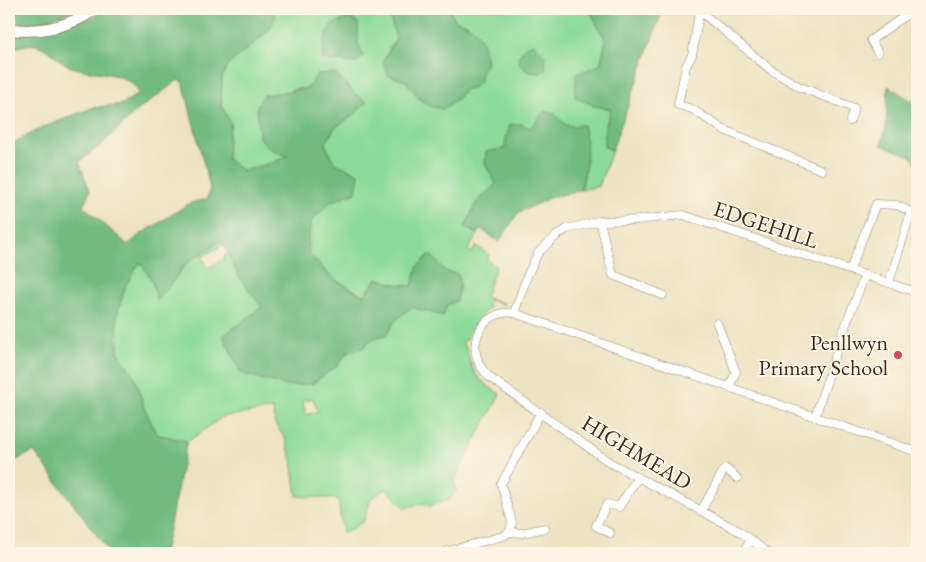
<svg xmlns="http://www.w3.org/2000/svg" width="926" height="562" font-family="'EB Garamond',serif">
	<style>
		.green { fill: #8cdb9a; stroke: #64825c; fill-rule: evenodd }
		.forest { fill: #71bb82; stroke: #567250; fill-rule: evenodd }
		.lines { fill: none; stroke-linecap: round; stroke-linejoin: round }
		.street-casing { stroke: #948670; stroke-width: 9 }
		.secondary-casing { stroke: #948670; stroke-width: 13 }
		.street { stroke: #fff; stroke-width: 8 }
		.secondary { stroke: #fff; stroke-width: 11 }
		.poi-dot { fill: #d1495b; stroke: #fcf5e5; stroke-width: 2 }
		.labels { text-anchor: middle; stroke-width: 4; stroke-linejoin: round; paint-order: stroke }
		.street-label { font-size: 22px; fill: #3b2a1e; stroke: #fcf5e5 }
		.poi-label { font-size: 22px; fill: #3b2a1e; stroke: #fcf5e5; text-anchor: end }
	</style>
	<rect width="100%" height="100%" fill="#fcf5e5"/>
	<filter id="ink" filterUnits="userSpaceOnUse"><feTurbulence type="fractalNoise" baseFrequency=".02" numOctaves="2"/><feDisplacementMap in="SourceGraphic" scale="10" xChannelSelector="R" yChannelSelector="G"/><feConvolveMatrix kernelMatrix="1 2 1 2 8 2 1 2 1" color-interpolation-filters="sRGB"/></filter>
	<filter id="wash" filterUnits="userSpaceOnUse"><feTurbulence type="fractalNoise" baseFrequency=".0096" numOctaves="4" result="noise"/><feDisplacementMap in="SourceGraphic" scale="20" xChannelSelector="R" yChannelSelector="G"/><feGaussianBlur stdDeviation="1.12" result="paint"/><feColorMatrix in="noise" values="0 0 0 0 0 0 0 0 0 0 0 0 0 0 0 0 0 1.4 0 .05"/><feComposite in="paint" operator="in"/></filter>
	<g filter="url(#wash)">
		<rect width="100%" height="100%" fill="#ede2c1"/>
		<path class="green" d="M267,9H388L396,39L389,49L396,78L406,81L420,99H457L464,90L474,87L467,24L455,20L451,12L444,9H589L606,41L600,65L595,106L611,109L605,128L604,146L612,150L599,186L581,190C587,164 589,151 583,125L567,126L552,112H544L530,129L521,124L506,138V148L496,151L485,164L497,184L476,203L465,227L478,234L468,250L472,253L476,246L489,255L487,260L496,266L485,297L505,304L489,300L487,304L490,306L474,324L466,340H463V346L466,347C472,374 477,379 500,394L454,480L456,490L449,500L429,506L423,503L405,508L386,489L371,498L364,521L343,534L338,499L297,496L292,460L285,438L275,424L273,409L222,417L187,442L156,434L144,407L135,378L118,352L117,314L126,285L140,261L152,280L157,300L188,262L222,239L224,244L202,257L208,268L225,258V255L228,253L239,277L262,307L337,366L347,353L364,347L371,339L386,335L395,321L411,307L447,305L460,285L458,274L446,272L430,255L418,266L412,286L394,284L377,278L365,296L332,278L309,254L308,243L311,222L330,202L356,192L359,174L335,163L325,144L335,127L350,118L367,102L356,95L335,73L308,88L293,89L271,149L287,156L272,163L243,171L227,159L228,136L231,124L221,105L222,79L226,67L276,16ZM357,30L358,43L356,63L322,59ZM313,398L318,411L307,415L302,402Z"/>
		<g class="forest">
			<polygon points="15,9 77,9 38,23 18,23"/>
			<path d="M104,9H267L276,16L269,30L226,67L222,79L221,105L231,124L228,136L227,159L243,171L272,163L287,156L271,149L259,138L257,106L264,95L308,88L317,74L335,73L356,95L367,102L350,118L335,127L325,145L335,163L359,174L356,192L330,202L311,222L308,243L309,254L332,278L364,296L377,278L394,284L412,286L418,266L430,254L446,272L458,274L460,285L456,301L447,305L443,316L411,307L395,321L386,335L371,339L364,347L347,353L337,366L312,384L287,386L241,373L223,336L262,307L239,277L222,240L188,262L157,301L152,280L140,262L126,285L117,314L118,352L135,378L144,407L156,434L187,441L164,553H110L34,451L9,464V145L44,127L92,108L123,104L139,93C128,69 91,75 69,66C57,60 49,48 36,45C28,43 17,48 9,49V33L92,18ZM178,80L183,82L210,188L207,199L190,203L137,237L128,245L83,206L90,191L79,162L102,144L138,110Z"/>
			<path d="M388,9H444L451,12L455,20C481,28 483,39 487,64L481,71L480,82L474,87L464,90L457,99L443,109L430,106L420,99L406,81L388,75L383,61L396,39Z"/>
			<polygon points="589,9 663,9 612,150 604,146 605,128 611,109 595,106 575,97 576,74 600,65 606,41"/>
			<polygon points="350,18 358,23 358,43 364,56 356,63 322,59 324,41 331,25"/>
			<path d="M534,44L545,56L546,68L541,73C527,73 522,70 518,57L527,45Z"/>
			<polygon points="888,86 917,104 917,165 911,156 881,145 886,128"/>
			<path d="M544,112H552L567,126L583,125C589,152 587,163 581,190L549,198L518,213L499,242L481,229L478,234L465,227L476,203L496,184L485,164L486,152L505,148L506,138L510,125L521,124L530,128Z"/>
		</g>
	</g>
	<g filter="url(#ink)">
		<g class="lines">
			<g class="street-casing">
				<g id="street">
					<polyline points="700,9 692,55 686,66 678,105 692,109 724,130 822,170"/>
					<polyline points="700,11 771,70 800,87 854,108 850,121"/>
					<polyline points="878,53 871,40 912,11"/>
					<polyline points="600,221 613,275 663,295"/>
					<polyline points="850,270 876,204 897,205 911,212 889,283"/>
					<polyline points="514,313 528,274 538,253 556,236 567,229 600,221 637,220 683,215 916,292"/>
					<polyline points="717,323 736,372 729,387"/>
					<polyline points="815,417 843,332 865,275"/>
					<polyline points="701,511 725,468 737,478"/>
					<polyline points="510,532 522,533 545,528"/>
					<polyline points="610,533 596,526 607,504 619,507 638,477"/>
					<polyline points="870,552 873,553"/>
					<polyline points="441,553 503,536 510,532 512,522 501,484 541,412"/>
					<polyline points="743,553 751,540"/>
					<path d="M768,553L739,531L609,462L489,377C485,372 480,367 478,361C468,336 488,309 514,313L917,452"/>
				</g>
			</g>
			<g class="secondary-casing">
				<path id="secondary" d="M9,29C39,34 71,26 96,9"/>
			</g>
			<use href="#street" class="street"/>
			<use href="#secondary" class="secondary"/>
		</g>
	</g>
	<circle class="poi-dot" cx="898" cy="355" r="5"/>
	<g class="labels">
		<g class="street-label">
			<text transform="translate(766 224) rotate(18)" y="8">EDGEHILL</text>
			<text transform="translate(637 452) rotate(31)" y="8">HIGHMEAD</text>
		</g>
		<g class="poi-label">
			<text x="888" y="350">Penllwyn<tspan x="888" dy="25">Primary School</tspan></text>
		</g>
	</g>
	<rect width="926" height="562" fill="none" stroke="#fcf5e5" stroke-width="30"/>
</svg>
